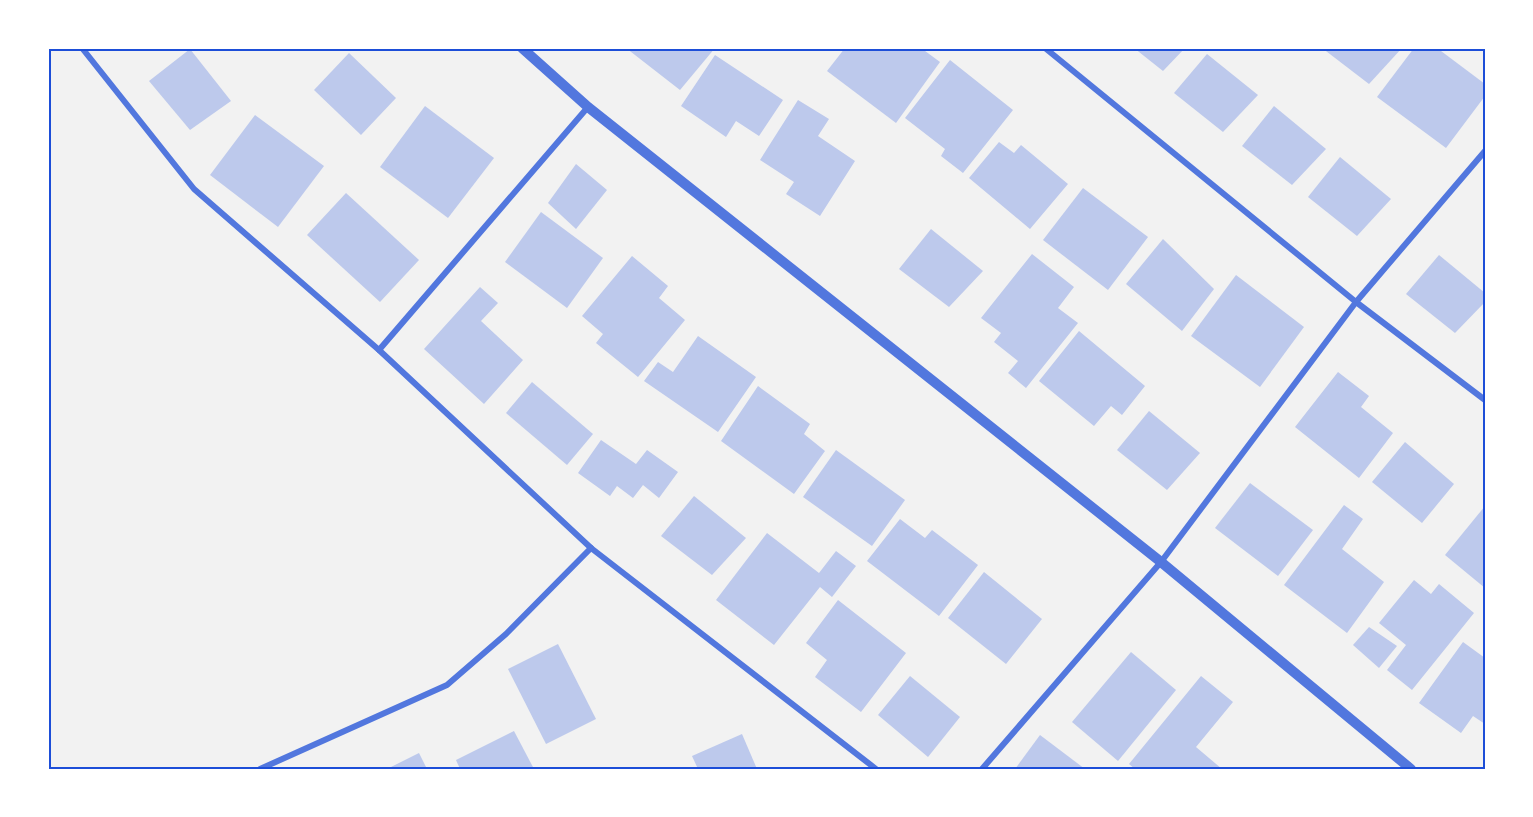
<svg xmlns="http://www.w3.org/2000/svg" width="1533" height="817" font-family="Mulish,sans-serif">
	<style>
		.building { fill: #bdc9ec }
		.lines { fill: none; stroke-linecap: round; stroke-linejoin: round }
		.minor { stroke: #5277de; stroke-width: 6 }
		.tertiary { stroke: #5277de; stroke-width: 10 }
		.neatline { fill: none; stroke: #1d4ed8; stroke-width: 2 }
	</style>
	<rect width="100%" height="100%" fill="#f2f2f2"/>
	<g class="building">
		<polygon points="626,48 715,48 680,90"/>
		<polygon points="845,48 921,48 940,62 896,123 827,71"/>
		<polygon points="1134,48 1185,48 1163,71"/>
		<polygon points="1322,48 1402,48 1369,84"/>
		<polygon points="1414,48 1437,48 1485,84 1485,96 1446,148 1377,97"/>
		<polygon points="190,49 231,101 190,130 149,81"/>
		<polygon points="349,53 396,98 361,135 314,90"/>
		<polygon points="1207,54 1258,95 1223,132 1174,93"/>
		<polygon points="715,55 783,100 759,136 736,121 726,137 681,106"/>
		<polygon points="950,60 1013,110 963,173 941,156 945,149 905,118"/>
		<polygon points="798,100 829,119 818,136 855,161 820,216 786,194 794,182 760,160"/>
		<polygon points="425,106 494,158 448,218 380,167"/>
		<polygon points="1274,106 1326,149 1292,185 1242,146"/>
		<polygon points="255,115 324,166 278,227 210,175"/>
		<polygon points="999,142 1014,153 1021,145 1068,184 1030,229 969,178"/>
		<polygon points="1340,157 1391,199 1357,236 1308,197"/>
		<polygon points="576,164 607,190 576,229 548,203"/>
		<polygon points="1083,188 1148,237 1108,290 1043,240"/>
		<polygon points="346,193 419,260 380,302 307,235"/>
		<polygon points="541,212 603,258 567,308 505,262"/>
		<polygon points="931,229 983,271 949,307 899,269"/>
		<polygon points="1163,239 1214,289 1182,331 1126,284"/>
		<polygon points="1032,254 1074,287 1058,308 1078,323 1026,388 1008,373 1018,361 994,342 1001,333 981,318"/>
		<polygon points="1439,255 1485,293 1485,302 1455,333 1406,294"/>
		<polygon points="632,256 668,286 659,298 685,320 638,377 596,343 603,334 582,316"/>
		<polygon points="1236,275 1304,327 1260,387 1191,336"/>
		<polygon points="480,287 498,303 481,321 523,360 484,404 424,349"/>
		<polygon points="1079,331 1145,386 1122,415 1111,406 1094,426 1039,381"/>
		<polygon points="698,336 756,377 718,432 644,381 658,362 673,372"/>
		<polygon points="1338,372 1369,396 1361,407 1393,433 1359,478 1295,427"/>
		<polygon points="532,382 593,434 567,465 506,413"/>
		<polygon points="758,386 810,424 804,434 825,451 794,494 721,441"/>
		<polygon points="1149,411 1200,453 1167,490 1117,450"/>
		<polygon points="601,440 636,464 647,450 678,472 659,498 643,485 633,498 617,486 610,496 578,473"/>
		<polygon points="1405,442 1454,484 1422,523 1372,482"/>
		<polygon points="836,450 905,500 872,546 803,497"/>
		<polygon points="1250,483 1313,530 1278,576 1215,528"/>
		<polygon points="694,496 746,538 712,575 661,536"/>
		<polygon points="1344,505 1363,519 1342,549 1384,582 1347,633 1284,585"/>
		<polygon points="1485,506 1485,588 1445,555"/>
		<polygon points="900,519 925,538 932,530 978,565 939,616 867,561"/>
		<polygon points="767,533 819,573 836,551 856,566 832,597 820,587 774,645 716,600"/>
		<polygon points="984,572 1042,619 1006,664 948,618"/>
		<polygon points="1414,580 1431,594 1439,584 1474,613 1412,690 1387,670 1406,645 1379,623"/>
		<polygon points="838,600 906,653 861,712 815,677 827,660 806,643"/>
		<polygon points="1369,627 1397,646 1379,668 1353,645"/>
		<polygon points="1463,642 1485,658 1485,724 1473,716 1461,733 1419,703"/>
		<polygon points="558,644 596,719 546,744 508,669"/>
		<polygon points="1131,652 1176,690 1118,761 1072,722"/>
		<polygon points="910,676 960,717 928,757 878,715"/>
		<polygon points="1201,676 1233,702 1196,747 1222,769 1135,769 1129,764"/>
		<polygon points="514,731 534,769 460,769 456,760"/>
		<polygon points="742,734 757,769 698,769 692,756"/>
		<polygon points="1040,735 1085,769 1015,769"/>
		<polygon points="419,753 427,769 387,769"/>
	</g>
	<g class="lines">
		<g class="minor">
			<polyline points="82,48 194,189 379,350 591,548 876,769"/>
			<polyline points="1045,48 1356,302 1485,400"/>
			<polyline points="379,350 588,107"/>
			<polyline points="260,769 447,685 506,634 591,548"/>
			<polyline points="982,769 1161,562 1356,302 1485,151"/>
		</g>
		<polyline class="tertiary" points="522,48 588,107 1161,562 1411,769"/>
	</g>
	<rect width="1533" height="817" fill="none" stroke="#ffffff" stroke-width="99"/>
	<rect x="50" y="50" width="1434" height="718" class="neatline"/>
</svg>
